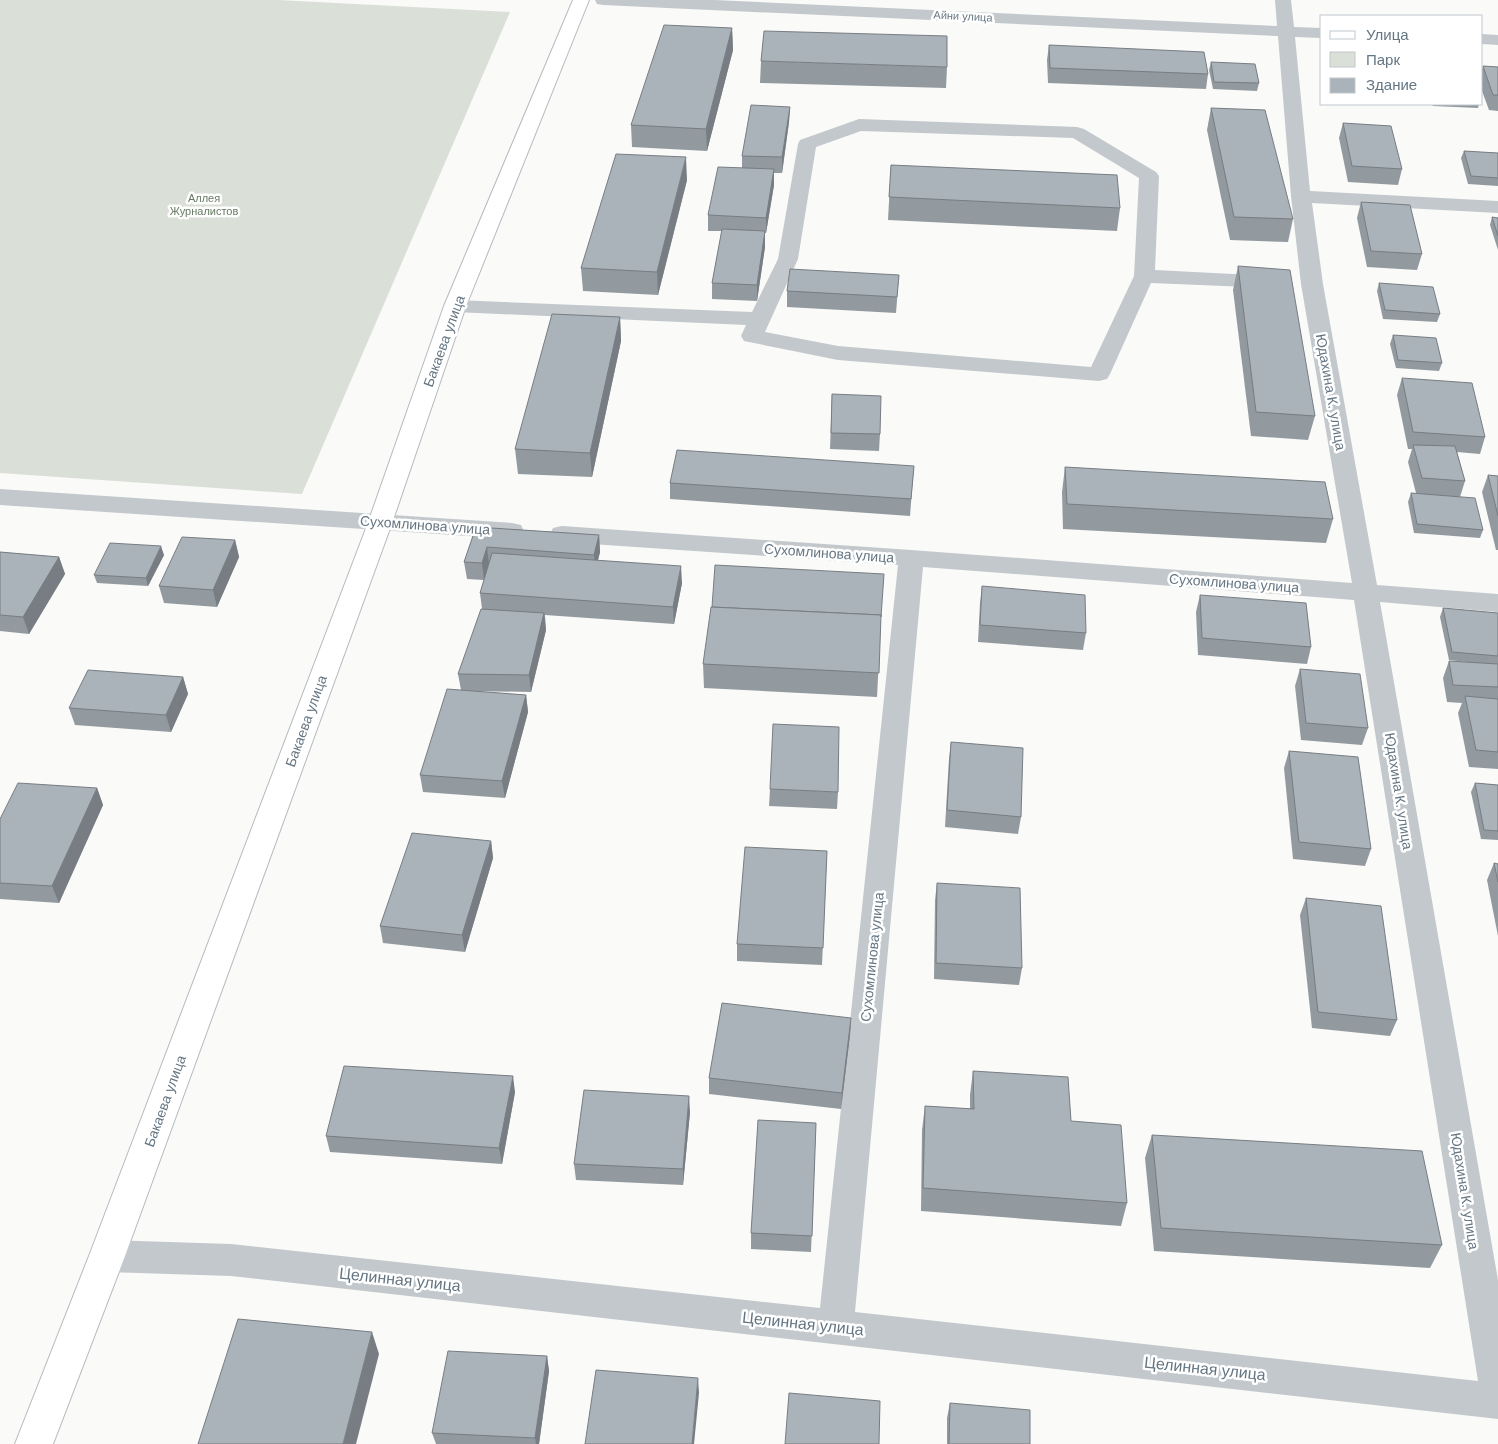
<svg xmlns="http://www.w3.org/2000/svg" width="1498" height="1444" font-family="Arial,sans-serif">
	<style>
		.green { fill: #dadfd7 }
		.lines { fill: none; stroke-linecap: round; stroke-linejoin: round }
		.major-casing { stroke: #b5babe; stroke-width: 2 }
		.minor { fill: #c3c8cc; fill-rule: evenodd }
		.major { fill: #fff; fill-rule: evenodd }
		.wall { fill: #929a9f }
		.shaded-wall { fill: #777d82 }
		.building { fill: #aab3b9; stroke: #777d82 }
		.labels { text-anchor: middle; stroke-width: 5; stroke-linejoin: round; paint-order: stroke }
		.far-street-label { font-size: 11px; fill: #657683; stroke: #fff }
		.far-park-label { font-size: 11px; fill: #687a64; stroke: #fff }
		.street-label { font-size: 14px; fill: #657683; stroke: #fff }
		.near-street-label { font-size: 16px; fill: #657683; stroke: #fff }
	</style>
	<rect width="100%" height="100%" fill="#fafaf8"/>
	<polygon class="green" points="0,0 278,0 510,12 302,494 0,473"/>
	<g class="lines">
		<g class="major-casing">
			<polygon id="major" points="573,0 589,0 466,306 392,523 125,1256 53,1444 15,1444 89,1256 368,523 444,306"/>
		</g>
		<g class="minor">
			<path d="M595,0H714L1277,26L1275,0H1291L1294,27L1322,28V38L1295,37L1310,191L1498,201V213L1312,203L1323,284L1377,585L1498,594V612L1380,602L1498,1280V1419L231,1276L107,1272L94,1267L89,1256L94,1245L107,1240L231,1244L820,1308L898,565L562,542L553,540L550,534L553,528L562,526L911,550L1352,583L1301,284L1291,196L1278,36L603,5L597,4ZM923,567L1354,600L1478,1381L855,1312Z"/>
			<polygon points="1482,34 1498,35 1498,45 1482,44"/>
			<path d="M859,119L1077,127L1084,129L1156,172L1159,176L1155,270L1273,276L1280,278L1284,282L1280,286L1273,288L1151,283L1110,374L1107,379L1099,381L838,360L744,341L741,336L746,325L455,312L447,311L444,306L447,301L455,300L752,312L778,259L798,144L800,140ZM861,131L1073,138L1139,178L1134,276L1091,367L838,346L765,332L798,259L816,147Z"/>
			<polygon points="0,489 512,523 521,525 524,531 521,537 512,539 0,505"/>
		</g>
		<use href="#major" class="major"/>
	</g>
	<g class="wall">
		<polygon points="732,28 733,50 707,151 632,147 631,125"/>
		<polygon points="1049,45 1208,74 1206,89 1048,83 1047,60"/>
		<polygon points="761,61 947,67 946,88 760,83"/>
		<polygon points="1211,62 1259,83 1257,91 1213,89 1209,70"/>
		<polygon points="1483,66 1498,67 1498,111 1489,110 1482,91 1482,69"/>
		<polygon points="1432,104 1479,104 1478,108 1433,106"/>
		<polygon points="790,107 789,122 782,173 774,173 774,185 766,233 765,233 765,247 757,301 712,299 712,283 722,231 708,231 708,215 742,168 742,156"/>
		<polygon points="1211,108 1293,219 1288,242 1230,240 1207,130"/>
		<polygon points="1343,123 1402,169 1398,185 1348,182 1339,138"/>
		<polygon points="1464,151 1498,153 1498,186 1468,184 1461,158"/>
		<polygon points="891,165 1120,208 1117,231 888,220"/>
		<polygon points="687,180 658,295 583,291 581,268"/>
		<polygon points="1361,202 1422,254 1417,270 1367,267 1357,218"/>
		<polygon points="1492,217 1498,218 1498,250 1490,225"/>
		<polygon points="1238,266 1315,416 1308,440 1251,436 1233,290"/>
		<polygon points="899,275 896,313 787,307 787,291"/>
		<polygon points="1379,283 1440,314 1437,322 1383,319 1377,291"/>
		<polygon points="620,317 621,341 592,477 518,474 515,449"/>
		<polygon points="1393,335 1442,363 1439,371 1396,368 1390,344"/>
		<polygon points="1402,378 1485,437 1480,454 1457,452 1465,481 1460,497 1483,530 1480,538 1414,533 1408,502 1411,493 1416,493 1408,462 1412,449 1408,449 1397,395"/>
		<polygon points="832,394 880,434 879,451 830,449"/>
		<polygon points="914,466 910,516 670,499 670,483"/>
		<polygon points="1065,467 1333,519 1326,543 1063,529 1062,492"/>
		<polygon points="1488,475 1498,476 1498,550 1496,550 1482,492"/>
		<polygon points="476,527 599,535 600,552 598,560 682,583 674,624 545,615 546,630 531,692 471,691 526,695 528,712 505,798 423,792 420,775 461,690 458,674 482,609 480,593 484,580 467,579 464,562"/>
		<polygon points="235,540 239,557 217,607 164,603 159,586"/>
		<polygon points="0,552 59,557 65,574 29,634 0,631"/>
		<polygon points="164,555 148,586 97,583 94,575"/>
		<polygon points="982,586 1086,633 1083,650 978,642 980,603"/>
		<polygon points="1200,595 1311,647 1307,664 1198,655 1196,612"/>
		<polygon points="1443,608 1498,613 1498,769 1469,767 1458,713 1462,703 1447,702 1443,678 1449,661 1467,662 1449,660 1440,617"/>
		<polygon points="881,621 877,697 704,688 703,664"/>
		<polygon points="1300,669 1368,728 1362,745 1301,740 1295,686"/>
		<polygon points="183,677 188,694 171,732 75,725 69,708"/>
		<polygon points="951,742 1021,817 1018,834 945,827 949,759"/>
		<polygon points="1289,751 1371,849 1365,866 1293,859 1284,768"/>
		<polygon points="1475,783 1498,785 1498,840 1481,839 1471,792"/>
		<polygon points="97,788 103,805 59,903 0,899 0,819"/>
		<polygon points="770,789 838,792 837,809 769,806"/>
		<polygon points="491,841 493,858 465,952 383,943 380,926"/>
		<polygon points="827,851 822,965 737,961 737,944"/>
		<polygon points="1494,863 1498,864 1498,936 1487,880"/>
		<polygon points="937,883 1022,968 1019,985 934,979 935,900"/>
		<polygon points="1306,898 1397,1020 1390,1036 1312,1028 1300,915"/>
		<polygon points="851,1018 850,1035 841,1109 709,1094 709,1078"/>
		<polygon points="973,1071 1071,1121 1127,1203 1121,1226 921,1211 922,1130 925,1106 970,1109 970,1095"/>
		<polygon points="515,1092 502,1164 330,1152 326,1136"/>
		<polygon points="690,1112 683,1185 576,1180 574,1164"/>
		<polygon points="816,1123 811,1252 751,1249 751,1233"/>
		<polygon points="1152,1135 1442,1245 1430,1268 1154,1251 1145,1158"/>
		<polygon points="547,1356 549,1371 539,1444 436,1444 432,1433"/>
		<polygon points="950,1403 1030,1444 947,1444 947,1418"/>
	</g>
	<g class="shaded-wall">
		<polygon points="732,28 733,50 707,151 706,129"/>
		<polygon points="790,107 789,122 782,173 782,157"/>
		<polygon points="686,157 687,180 658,295 657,272"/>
		<polygon points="774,169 774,185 766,233 766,218"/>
		<polygon points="765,231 765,247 757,301 757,285"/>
		<polygon points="620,317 621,341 592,477 590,453"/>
		<polygon points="599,535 600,552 595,572 594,555"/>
		<polygon points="235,540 239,557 217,607 213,590"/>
		<polygon points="161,546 164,555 148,586 146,578"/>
		<polygon points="487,547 489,564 484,580 482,563"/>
		<polygon points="59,557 65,574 29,634 23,617"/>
		<polygon points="681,566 682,583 674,624 673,607"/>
		<polygon points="544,613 546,630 531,692 529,675"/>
		<polygon points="183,677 188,694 171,732 166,715"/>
		<polygon points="526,695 528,712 505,798 502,781"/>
		<polygon points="97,788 103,805 59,903 52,886"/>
		<polygon points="491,841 493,858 465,952 462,935"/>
		<polygon points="851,1018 850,1035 841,1109 842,1093"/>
		<polygon points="513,1076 515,1092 502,1164 499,1148"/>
		<polygon points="689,1096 690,1112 683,1185 683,1169"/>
		<polygon points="372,1332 379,1354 356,1444 343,1444"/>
		<polygon points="547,1356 549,1371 539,1444 536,1444 535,1438"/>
		<polygon points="698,1378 699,1393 694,1444 692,1444"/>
	</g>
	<g class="building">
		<polygon points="664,25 732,28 706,129 631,125"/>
		<polygon points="764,31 947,36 947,67 761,61"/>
		<polygon points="1049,45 1204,52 1208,74 1050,68"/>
		<polygon points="1211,62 1255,64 1259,83 1214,82"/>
		<polygon points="1483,66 1498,67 1498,95 1493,95"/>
		<polygon points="751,105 790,107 782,157 742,156"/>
		<polygon points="1211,108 1265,110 1293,219 1234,217"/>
		<polygon points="1343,123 1391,126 1402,169 1352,166"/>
		<polygon points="1464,151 1498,153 1498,178 1471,176"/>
		<polygon points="616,154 686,157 657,272 581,268"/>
		<polygon points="891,165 1117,175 1120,208 889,197"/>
		<polygon points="718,167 774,169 766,218 708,215"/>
		<polygon points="1361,202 1410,205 1422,254 1371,251"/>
		<polygon points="1492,217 1498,218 1498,236"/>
		<polygon points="722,229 765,231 757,285 712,283"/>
		<polygon points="1238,266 1290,270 1315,416 1256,412"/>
		<polygon points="790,269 899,275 897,297 787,291"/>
		<polygon points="1379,283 1433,287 1440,314 1385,310"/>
		<polygon points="552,314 620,317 590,453 515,449"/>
		<polygon points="1393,335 1436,338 1442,363 1398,360"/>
		<polygon points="1402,378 1472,383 1485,437 1413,432"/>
		<polygon points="832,394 881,396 880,434 831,433"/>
		<polygon points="1413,445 1455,446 1465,481 1422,478"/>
		<polygon points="677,450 914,466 911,499 670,483"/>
		<polygon points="1065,467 1325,482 1333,519 1067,504"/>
		<polygon points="1488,475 1498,476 1498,516"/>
		<polygon points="1411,493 1475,498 1483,530 1417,524"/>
		<polygon points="476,527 599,535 594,555 487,547 482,563 464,562"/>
		<polygon points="182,537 235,540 213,590 159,586"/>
		<polygon points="110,543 161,546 146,578 94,575"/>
		<polygon points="0,552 59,557 23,617 0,615"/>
		<polygon points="492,553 681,566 673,607 480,593"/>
		<polygon points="715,565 884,574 881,617 881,615 712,607"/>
		<polygon points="982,586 1085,595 1086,633 980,625"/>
		<polygon points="1200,595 1306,603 1311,647 1202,638"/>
		<polygon points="711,607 881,615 879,673 703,664"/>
		<polygon points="1443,608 1498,613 1498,656 1452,652"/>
		<polygon points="481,609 544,613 529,675 458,674"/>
		<polygon points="1449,661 1498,664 1498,687 1453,685"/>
		<polygon points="1300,669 1360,674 1368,728 1306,723"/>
		<polygon points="88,670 183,677 166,715 69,708"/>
		<polygon points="447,689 526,695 502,781 420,775"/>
		<polygon points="1465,696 1498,699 1498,752 1476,750"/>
		<polygon points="773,724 839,727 838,792 770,789"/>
		<polygon points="951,742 1023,748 1021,817 947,810"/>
		<polygon points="1289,751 1358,757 1371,849 1299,842"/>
		<polygon points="18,783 97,788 52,886 0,883 0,819"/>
		<polygon points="1475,783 1498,785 1498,831 1484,830"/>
		<polygon points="412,833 491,841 462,935 380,926"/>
		<polygon points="745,847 827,851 823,948 737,944"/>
		<polygon points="1494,863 1498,864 1498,882"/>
		<polygon points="937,883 1020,888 1022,968 936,963"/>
		<polygon points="1306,898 1381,906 1397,1020 1318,1012"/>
		<polygon points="722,1003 851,1018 842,1093 709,1078"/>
		<polygon points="344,1066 513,1076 499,1148 326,1136"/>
		<polygon points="973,1071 1068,1077 1071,1121 1121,1125 1127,1203 923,1188 925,1106 974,1109"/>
		<polygon points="584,1090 689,1096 683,1169 574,1164"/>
		<polygon points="758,1120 816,1123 812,1236 751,1233"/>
		<polygon points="1152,1135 1422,1151 1442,1245 1161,1228"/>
		<polygon points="238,1319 372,1332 343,1444 198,1444"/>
		<polygon points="448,1351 547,1356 535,1438 432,1433"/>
		<polygon points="596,1370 698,1378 692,1444 585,1444"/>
		<polygon points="789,1393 880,1401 879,1444 785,1444"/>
		<polygon points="950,1403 1030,1410 1030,1444 949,1444"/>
	</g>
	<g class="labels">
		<g class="far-street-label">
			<text transform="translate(963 16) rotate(3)" y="4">Айни улица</text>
		</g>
		<g class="far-park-label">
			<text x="204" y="202">Аллея<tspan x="204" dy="13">Журналистов</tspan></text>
		</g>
		<g class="street-label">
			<text transform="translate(444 341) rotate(-70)" y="5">Бакаева улица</text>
			<text transform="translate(1331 392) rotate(80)" y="5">Юдахина К. улица</text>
			<text transform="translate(425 525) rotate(4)" y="5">Сухомлинова улица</text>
			<text transform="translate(829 553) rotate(4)" y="5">Сухомлинова улица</text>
			<text transform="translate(1234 583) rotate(4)" y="5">Сухомлинова улица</text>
			<text transform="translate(306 721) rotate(-70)" y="5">Бакаева улица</text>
			<text transform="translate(1399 791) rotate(81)" y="5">Юдахина К. улица</text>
			<text transform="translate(872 957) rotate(-84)" y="5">Сухомлинова улица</text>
			<text transform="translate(165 1101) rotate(-70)" y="5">Бакаева улица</text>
			<text transform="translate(1465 1191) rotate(81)" y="5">Юдахина К. улица</text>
		</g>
		<g class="near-street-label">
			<text transform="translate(400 1279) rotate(6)" y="6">Целинная улица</text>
			<text transform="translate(803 1323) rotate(6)" y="6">Целинная улица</text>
			<text transform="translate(1205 1368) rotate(6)" y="6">Целинная улица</text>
		</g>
	</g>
	<rect x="1320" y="15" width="162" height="90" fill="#ffffff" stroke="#c1c8cd"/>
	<rect x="1330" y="31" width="25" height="8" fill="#ffffff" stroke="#c1c8cd"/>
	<text x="1366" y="40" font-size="15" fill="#657683">Улица</text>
	<rect x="1330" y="52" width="25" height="15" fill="#dadfd7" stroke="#c1c8cd"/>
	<text x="1366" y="65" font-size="15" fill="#657683">Парк</text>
	<rect x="1330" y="78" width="25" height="15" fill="#aab3b9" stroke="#c1c8cd"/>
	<text x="1366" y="90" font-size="15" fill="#657683">Здание</text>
</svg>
